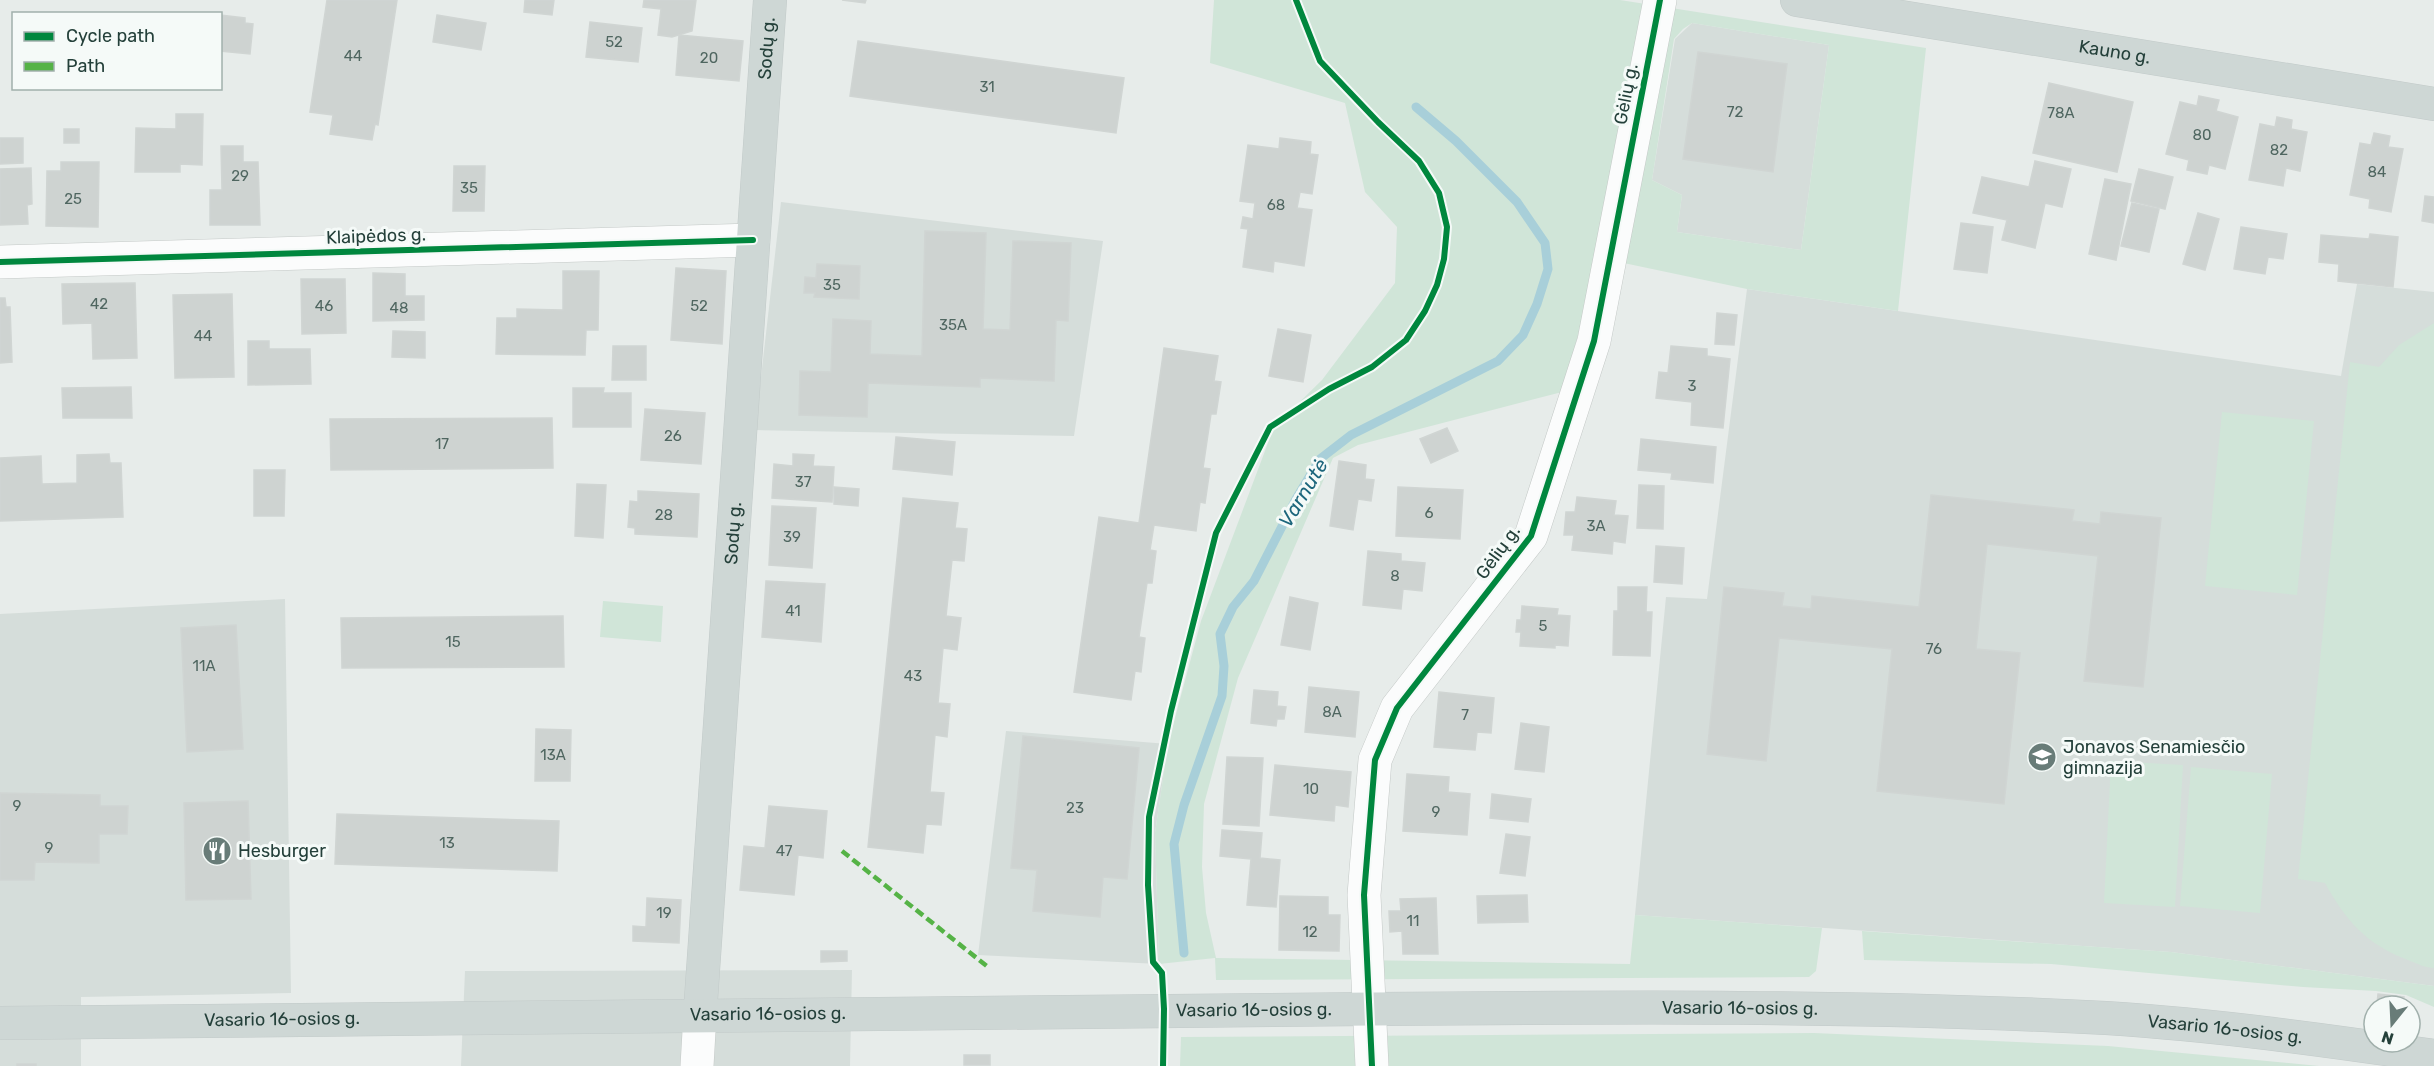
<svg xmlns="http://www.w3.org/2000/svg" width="2434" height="1066" font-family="Rubik,sans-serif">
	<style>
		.built { fill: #d5ddda }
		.green { fill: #d0e5d8; fill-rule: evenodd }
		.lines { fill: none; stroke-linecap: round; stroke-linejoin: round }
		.stream { stroke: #a8cfd9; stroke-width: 9 }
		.building { fill: #ced3d1; stroke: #d0d5d3; stroke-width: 1.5 }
		.minor-casing { stroke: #c4c9c7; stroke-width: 34 }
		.major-casing { stroke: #c2cac9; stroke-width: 34 }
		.minor { stroke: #fbfcfc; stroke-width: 33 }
		.major { stroke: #ced7d5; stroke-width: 33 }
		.quiet { stroke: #55b346; stroke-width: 4.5; stroke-dasharray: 9 4.5; stroke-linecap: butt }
		.cycleway-casing { stroke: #f5faf8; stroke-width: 10 }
		.cycleway { stroke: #00873e; stroke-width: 6 }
		.labels { text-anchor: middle; stroke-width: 6; stroke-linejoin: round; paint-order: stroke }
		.number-label { font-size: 15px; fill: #4f6660 }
		.street-label { font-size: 18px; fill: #24403a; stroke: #f5faf8 }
		.poi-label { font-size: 18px; fill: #24403a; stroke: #f5faf8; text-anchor: start }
		.water-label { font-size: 20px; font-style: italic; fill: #1d667c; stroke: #f5faf8 }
	</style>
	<rect width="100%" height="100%" fill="#e7ecea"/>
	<g class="built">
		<polygon points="1692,23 1829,45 1801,250 1677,232 1682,195 1652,180 1675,39"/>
		<polygon points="781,202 1103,241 1074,436 755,430"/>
		<polygon points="2357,284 2434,292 2434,986 2171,952 1635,915 1666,597 1707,599 1747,289 2341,376"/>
		<polygon points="285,599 291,993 81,997 81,1066 0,1066 0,614"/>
		<polygon points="1006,731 1168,744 1155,833 1159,964 978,955"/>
		<polygon points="852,970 850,1066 461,1066 465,971"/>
	</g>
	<g class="green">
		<path d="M1214,0H1620L1926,48L1898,311L1747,289L1600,258L1562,392L1358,445L1333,458L1238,678L1204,804L1202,867L1206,913L1216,958L1630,964L1635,915L1822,928L1816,971L1809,977L1216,980L1215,958L1159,964L1155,833L1168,744L1201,621L1274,427L1322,380L1395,283L1397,227L1365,192L1345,103L1210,63ZM1692,23L1829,45L1801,250L1677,232L1682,195L1652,180L1674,39L1683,29Z"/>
		<path d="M2434,323V968C2425,968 2416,963 2408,960C2366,944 2346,921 2325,883L2298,879L2350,362L2379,367L2399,345Z"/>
		<polygon points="2222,412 2314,421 2297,595 2205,586"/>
		<polygon points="603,601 663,606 661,642 600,637"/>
		<polygon points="2111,761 2183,765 2175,907 2104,903"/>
		<polygon points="2191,767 2272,774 2260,913 2180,906"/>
		<polygon points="1862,931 2171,952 2434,986 2434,1007 2406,995 2376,991 2303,987 2051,964 1864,960"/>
		<polygon points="1814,1033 2108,1046 2319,1066 1180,1066 1181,1037"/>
	</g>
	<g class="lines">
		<polyline class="stream" points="1184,953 1174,844 1184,805 1222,696 1224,666 1220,634 1233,607 1254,581 1296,499 1320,459 1351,435 1498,361 1523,335 1537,304 1548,269 1545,243 1517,202 1456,141 1416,107"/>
	</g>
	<g class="building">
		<polygon points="327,0 397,0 378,125 375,124 372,140 330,134 333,115 310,112"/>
		<polygon points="525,0 554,0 552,15 524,12"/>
		<polygon points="644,0 696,0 692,31 672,37 658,35 661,9 643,7"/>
		<polygon points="842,0 866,0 865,3"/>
		<polygon points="220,15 245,18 245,23 253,24 250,54 220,51"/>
		<polygon points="437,15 486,23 481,50 433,42"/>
		<polygon points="590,22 642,28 638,62 586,57"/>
		<polygon points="679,35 743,41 739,81 676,75"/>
		<polygon points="858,41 1124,78 1116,133 850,96"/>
		<polygon points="1698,52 1787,64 1773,172 1683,159"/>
		<polygon points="2049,83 2133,102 2117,172 2033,153"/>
		<polygon points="2199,96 2219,100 2216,111 2238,117 2225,169 2209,165 2207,174 2187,170 2189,160 2166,154 2180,102 2197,106"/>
		<polygon points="176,114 203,114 202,165 180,164 180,172 135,172 136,128 176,129"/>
		<polygon points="2277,117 2292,120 2291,129 2307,132 2300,171 2286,168 2283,186 2249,180 2260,124 2275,127"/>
		<rect x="64" y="129" width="15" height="14"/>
		<polygon points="2374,133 2390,136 2388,147 2403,149 2391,212 2369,208 2370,199 2350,195 2360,143 2371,145"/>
		<polygon points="0,138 23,138 23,163 0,164"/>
		<polygon points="1280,138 1311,142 1310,154 1318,155 1312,194 1300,192 1297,208 1312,210 1304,266 1274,261 1273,272 1243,267 1248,229 1241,228 1243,217 1253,219 1255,203 1240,201 1248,145 1279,149"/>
		<polygon points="221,146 243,146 243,162 258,162 260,225 210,225 210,190 222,190"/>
		<polygon points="2035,161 2071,169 2062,207 2045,203 2035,248 2002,240 2007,220 1973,213 1982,177 2029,187"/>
		<polygon points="61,162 99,162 98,227 46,226 47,171 61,171"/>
		<polygon points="454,166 485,166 484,211 453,211"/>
		<polygon points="31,168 32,204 27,205 28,224 0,225 0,169"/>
		<polygon points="2139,169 2173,177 2165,209 2131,201"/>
		<polygon points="2105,179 2131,184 2116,260 2089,254"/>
		<polygon points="2425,196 2434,197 2434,223 2422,221"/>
		<polygon points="2132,203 2159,209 2149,252 2121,246"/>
		<polygon points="2198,213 2219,219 2205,270 2183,264"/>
		<polygon points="1961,223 1993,227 1987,273 1954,269"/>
		<polygon points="2241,227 2287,234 2283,259 2268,257 2265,274 2234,269"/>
		<polygon points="925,231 986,233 983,329 1010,330 1013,241 1071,243 1068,321 1056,320 1054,381 980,378 980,387 868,383 867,417 799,415 800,371 831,372 833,319 871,321 870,354 922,356"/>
		<polygon points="2370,234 2398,237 2393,287 2338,281 2339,264 2319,262 2321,235 2369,239"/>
		<polygon points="817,264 860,266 859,299 814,297 815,293 804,293 805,277 816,278"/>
		<polygon points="676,268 726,271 722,344 671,340"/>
		<polygon points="563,271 599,271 598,330 586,330 585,355 496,354 497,318 517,318 517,309 563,310"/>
		<polygon points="373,273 405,274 405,296 424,296 424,320 373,321"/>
		<polygon points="301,279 345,279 346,333 302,334"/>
		<polygon points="135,283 137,358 93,359 92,323 63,324 62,284"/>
		<polygon points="232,294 234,377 175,378 173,295"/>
		<polygon points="0,298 5,298 6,307 10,307 12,362 0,363"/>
		<polygon points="1717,313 1737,315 1734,345 1715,344"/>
		<polygon points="1278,329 1311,335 1303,382 1269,376"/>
		<polygon points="393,331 425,332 425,358 392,357"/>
		<polygon points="248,341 269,341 269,349 310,349 311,384 248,385"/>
		<polygon points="613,346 646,346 646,380 612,380"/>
		<polygon points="1671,346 1707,349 1707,356 1730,359 1723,428 1691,425 1692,402 1656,398 1659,372 1668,373"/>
		<polygon points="1164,348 1218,356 1214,381 1221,382 1216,414 1211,414 1203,468 1210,469 1205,503 1200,502 1196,531 1154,525 1150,550 1156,551 1152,583 1147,583 1139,637 1145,638 1141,672 1135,671 1131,700 1074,692 1099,517 1139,523"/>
		<polygon points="131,387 132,418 63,418 62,388"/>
		<polygon points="573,388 604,388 603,393 631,393 631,427 573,427"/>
		<polygon points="645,409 705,413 701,464 641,460"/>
		<polygon points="552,418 553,468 331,470 330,419"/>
		<polygon points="1447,428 1458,451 1431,463 1420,439"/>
		<polygon points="896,437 955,442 952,475 893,469"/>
		<polygon points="1641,439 1716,447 1713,483 1671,479 1672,473 1638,470"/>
		<polygon points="109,454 110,463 121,463 123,517 0,521 0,458 41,456 42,484 77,483 77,455"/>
		<polygon points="793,454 814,455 813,466 834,467 832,502 772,498 774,464 793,466"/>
		<polygon points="1339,461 1366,465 1365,479 1374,480 1371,501 1358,499 1353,530 1330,526"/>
		<polygon points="254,470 285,470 284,516 254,516"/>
		<polygon points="577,484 606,485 603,538 575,536"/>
		<polygon points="1639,485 1664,486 1663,529 1637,528"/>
		<polygon points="834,487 859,489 858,506 834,504"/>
		<polygon points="1398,487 1463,490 1460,539 1396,536"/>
		<polygon points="638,491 699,494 697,537 635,534 635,528 628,527 630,501 638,502"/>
		<polygon points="1931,495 2074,510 2072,521 2081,522 2100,524 2101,512 2161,518 2143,687 2084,681 2098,556 1987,544 1976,649 2020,653 2004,804 1877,791 1892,649 1779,638 1766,761 1707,754 1724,587 1784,593 1782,606 1811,609 1812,596 1919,607"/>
		<polygon points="1577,497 1616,501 1614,515 1628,516 1625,543 1613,541 1612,554 1572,550 1574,535 1564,535 1566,512 1575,512"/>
		<polygon points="903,498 958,503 955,528 967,529 964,561 952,560 946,616 961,618 957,650 943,648 938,703 950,704 947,737 935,735 930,792 944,793 941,825 926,824 923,853 868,847"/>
		<polygon points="772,506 816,508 812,568 769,565"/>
		<polygon points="1656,546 1684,548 1682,584 1654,582"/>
		<polygon points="1368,551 1401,554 1401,561 1425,563 1422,591 1403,589 1401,609 1363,605"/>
		<polygon points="766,581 825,584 821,642 762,637"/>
		<polygon points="1618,587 1647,587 1646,612 1652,612 1650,656 1613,655 1614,611 1618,611"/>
		<polygon points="1290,597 1318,603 1310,650 1281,645"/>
		<polygon points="1522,606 1558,609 1557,615 1570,616 1568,646 1555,645 1555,648 1520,646 1521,632 1516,632 1517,620 1521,620"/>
		<polygon points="563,616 564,667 342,668 341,618"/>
		<polygon points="236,625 243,749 187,752 181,628"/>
		<polygon points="1309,687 1359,692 1355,737 1305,732"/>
		<polygon points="1254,690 1278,692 1277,706 1286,707 1284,719 1277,719 1276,726 1251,723"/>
		<polygon points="1439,692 1494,698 1491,733 1477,732 1475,750 1434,747"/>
		<polygon points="1521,723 1549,727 1544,772 1515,769"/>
		<polygon points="536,729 571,730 570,781 535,781"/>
		<polygon points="1023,736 1139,748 1127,879 1103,877 1100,917 1033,911 1037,870 1011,868"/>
		<polygon points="1227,757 1263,758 1259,826 1223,824"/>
		<polygon points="1275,765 1351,772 1348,807 1335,805 1334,821 1270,815"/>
		<polygon points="1407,774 1449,777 1448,792 1470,794 1467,835 1403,831"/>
		<polygon points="0,793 100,795 100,806 128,806 127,834 99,834 99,863 35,862 34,880 0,880"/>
		<polygon points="1492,794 1531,799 1528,822 1490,818"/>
		<polygon points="248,801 251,899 186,900 184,803"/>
		<polygon points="769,806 827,811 823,858 798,855 794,895 740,890 744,846 765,848"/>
		<polygon points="337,814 559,821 557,871 335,864"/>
		<polygon points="1222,830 1262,833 1260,858 1280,860 1276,907 1247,905 1251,859 1220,856"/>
		<polygon points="1506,834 1530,837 1525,876 1500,873"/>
		<polygon points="1527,895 1528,922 1478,923 1477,896"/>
		<polygon points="1280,896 1328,897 1328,915 1340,915 1339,951 1279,950"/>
		<polygon points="647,898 681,900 679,943 633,941 633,926 646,927"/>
		<polygon points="1436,898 1438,954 1403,954 1402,931 1390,932 1389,911 1401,911 1400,899"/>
		<polygon points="821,951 847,951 847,961 821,962"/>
		<polygon points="2378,994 2404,997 2403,1006 2377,1004"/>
		<rect x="964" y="1055" width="26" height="10"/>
		<rect x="17" y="1064" width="19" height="2"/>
	</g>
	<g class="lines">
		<g class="minor-casing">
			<g id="minor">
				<polyline points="0,262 753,240"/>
				<polyline points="697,1066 700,1014"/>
				<polyline points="1372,1066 1364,895 1375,760 1397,708 1531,536 1594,341 1660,0"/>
			</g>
		</g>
		<g class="major-casing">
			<g id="major">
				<path id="s1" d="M1797,0L2434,104"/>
				<path id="s2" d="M700,1014L770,0"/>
				<path id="s3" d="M0,1023C457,1016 914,1012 1371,1009C1616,1007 1861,1005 2106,1018C2216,1025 2325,1040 2434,1056"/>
			</g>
		</g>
		<use href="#minor" class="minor"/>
		<use href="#major" class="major"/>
		<polyline class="quiet" points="842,851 988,967"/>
		<g class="cycleway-casing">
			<g id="cycleway">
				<polyline points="0,262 753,240"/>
				<polyline points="1163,1066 1164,1009 1162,973 1153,962 1148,885 1149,817 1171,711 1216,533 1270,427 1329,389 1372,367 1406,340 1425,311 1437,285 1444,259 1447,227 1439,193 1419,161 1378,122 1320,61 1296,0"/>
				<polyline points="1372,1066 1364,895 1375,760 1397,708 1531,536 1594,341 1660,0"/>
			</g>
		</g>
		<use href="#cycleway" class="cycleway"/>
	</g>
	<defs>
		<g id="school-disc" transform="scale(1.5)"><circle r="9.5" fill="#687c78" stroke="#f5faf8"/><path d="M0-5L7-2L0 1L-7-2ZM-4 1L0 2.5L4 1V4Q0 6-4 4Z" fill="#fff"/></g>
		<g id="restaurant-disc" transform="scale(1.5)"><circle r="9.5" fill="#687c78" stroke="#f5faf8"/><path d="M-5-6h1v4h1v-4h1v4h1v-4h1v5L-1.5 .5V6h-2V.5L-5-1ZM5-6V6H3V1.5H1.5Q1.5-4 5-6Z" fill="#fff"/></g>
	</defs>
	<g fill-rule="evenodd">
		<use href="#school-disc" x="2042" y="757"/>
		<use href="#restaurant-disc" x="217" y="851"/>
	</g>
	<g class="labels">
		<g class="number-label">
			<text x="614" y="47">52</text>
			<text x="353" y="61">44</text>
			<text x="709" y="63">20</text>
			<text x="987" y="92">31</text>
			<text x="1735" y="117">72</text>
			<text x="2061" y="118">78A</text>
			<text x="2202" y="140">80</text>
			<text x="2279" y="155">82</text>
			<text x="2377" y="177">84</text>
			<text x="240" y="181">29</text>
			<text x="469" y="193">35</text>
			<text x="73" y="204">25</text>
			<text x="1276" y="210">68</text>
			<text x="832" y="290">35</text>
			<text x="99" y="309">42</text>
			<text x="324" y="311">46</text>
			<text x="699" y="311">52</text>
			<text x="399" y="313">48</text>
			<text x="953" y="330">35A</text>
			<text x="203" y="341">44</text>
			<text x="1692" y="391">3</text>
			<text x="673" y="441">26</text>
			<text x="442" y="449">17</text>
			<text x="803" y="487">37</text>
			<text x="1429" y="518">6</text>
			<text x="664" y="520">28</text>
			<text x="1596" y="531">3A</text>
			<text x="792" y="542">39</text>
			<text x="1395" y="581">8</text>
			<text x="793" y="616">41</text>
			<text x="1543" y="631">5</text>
			<text x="453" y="647">15</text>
			<text x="1934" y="654">76</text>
			<text x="204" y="671">11A</text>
			<text x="913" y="681">43</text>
			<text x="1332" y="717">8A</text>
			<text x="1465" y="720">7</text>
			<text x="553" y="760">13A</text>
			<text x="1311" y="794">10</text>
			<text x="17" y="811">9</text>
			<text x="1075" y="813">23</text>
			<text x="1436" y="817">9</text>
			<text x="447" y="848">13</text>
			<text x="49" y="853">9</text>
			<text x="784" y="856">47</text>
			<text x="664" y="918">19</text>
			<text x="1413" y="926">11</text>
			<text x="1310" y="937">12</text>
		</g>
		<g class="street-label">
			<text dy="6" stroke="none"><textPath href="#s2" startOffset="968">Sodų g.</textPath></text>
			<text dy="6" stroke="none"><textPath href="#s1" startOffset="322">Kauno g.</textPath></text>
			<text transform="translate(1626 94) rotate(-79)" y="6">Gėlių g.</text>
			<text transform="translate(376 236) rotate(-2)" y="6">Klaipėdos g.</text>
			<text dy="6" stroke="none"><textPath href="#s2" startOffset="482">Sodų g.</textPath></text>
			<text transform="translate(1498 552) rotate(-54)" y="6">Gėlių g.</text>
			<text dy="6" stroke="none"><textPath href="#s3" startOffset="1740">Vasario 16-osios g.</textPath></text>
			<text dy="6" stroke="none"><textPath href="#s3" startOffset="1254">Vasario 16-osios g.</textPath></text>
			<text dy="6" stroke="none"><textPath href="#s3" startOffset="768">Vasario 16-osios g.</textPath></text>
			<text dy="6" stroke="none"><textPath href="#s3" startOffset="282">Vasario 16-osios g.</textPath></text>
			<text dy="6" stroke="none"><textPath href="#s3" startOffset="2226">Vasario 16-osios g.</textPath></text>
		</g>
		<g class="poi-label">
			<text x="2063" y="753">Jonavos Senamiesčio<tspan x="2063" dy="21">gimnazija</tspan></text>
			<text x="238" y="857">Hesburger</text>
		</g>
		<g class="water-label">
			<text transform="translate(1303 493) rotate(-59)" y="7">Varnutė</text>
		</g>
	</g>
	<rect x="12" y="12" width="210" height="78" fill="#f5faf8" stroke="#a1b0ac" stroke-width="1.5"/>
	<rect x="24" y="32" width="30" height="9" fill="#00873e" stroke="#a1b0ac" stroke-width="1.5"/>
	<text x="66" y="42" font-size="18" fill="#24403a">Cycle path</text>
	<rect x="24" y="62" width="30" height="9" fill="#55b346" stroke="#a1b0ac" stroke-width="1.5"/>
	<text x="66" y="72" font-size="18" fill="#24403a">Path</text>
	<g transform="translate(2392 1024) rotate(198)"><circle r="28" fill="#f5faf8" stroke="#a1b0ac" stroke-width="1.5"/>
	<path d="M0-4.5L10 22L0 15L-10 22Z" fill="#687c78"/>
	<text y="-9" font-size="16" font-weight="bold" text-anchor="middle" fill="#24403a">N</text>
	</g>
</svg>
